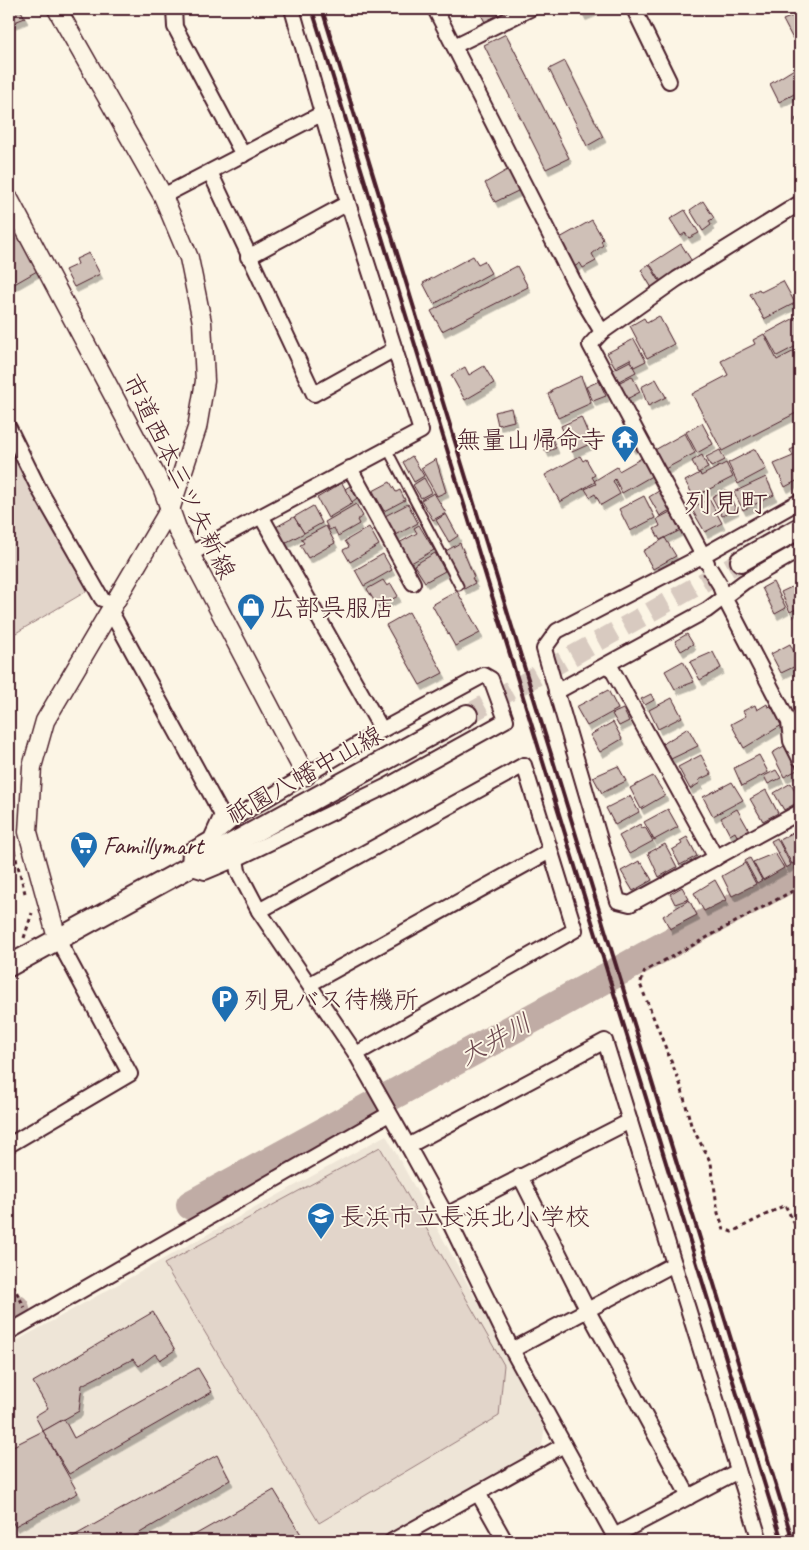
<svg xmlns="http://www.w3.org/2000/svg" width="809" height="1550" font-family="Caveat,'Klee One',sans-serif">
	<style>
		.built { fill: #eee5d7 }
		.green { fill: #e2d5ca; stroke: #967a7a }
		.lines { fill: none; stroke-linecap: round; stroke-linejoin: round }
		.river { stroke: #c0aca5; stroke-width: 30 }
		.building { fill: #cfc0b7; stroke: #4a1f2b; filter: url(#shadow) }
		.secondary-tunnel { stroke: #d8cac0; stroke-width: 20; stroke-dasharray: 20 10; stroke-linecap: butt }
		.service-casing { stroke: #4a1f2b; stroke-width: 11 }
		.minor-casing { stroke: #4a1f2b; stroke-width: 18 }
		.tertiary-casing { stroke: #4a1f2b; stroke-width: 21 }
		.secondary-casing { stroke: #4a1f2b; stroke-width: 24 }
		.path { stroke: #4a1f2b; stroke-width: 3; stroke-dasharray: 4 4; stroke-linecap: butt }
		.service { stroke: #fcf5e5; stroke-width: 7 }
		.minor { stroke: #fcf5e5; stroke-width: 14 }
		.tertiary { stroke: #fcf5e5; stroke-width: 18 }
		.secondary { stroke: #fcf5e5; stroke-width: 20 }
		.rail { stroke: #4a1f2b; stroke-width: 4 }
		.minor-bridge-casing { stroke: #4a1f2b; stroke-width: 18; stroke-linecap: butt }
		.minor-bridge { stroke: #fcf5e5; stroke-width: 14 }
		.labels { text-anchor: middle; stroke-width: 4; stroke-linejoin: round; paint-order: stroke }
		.poi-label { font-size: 25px; fill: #4a1f2b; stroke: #fcf5e5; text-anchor: start }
		.street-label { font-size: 25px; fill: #4a1f2b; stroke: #fcf5e5 }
		.water-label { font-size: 26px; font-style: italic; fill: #6d4950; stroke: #fcf5e5 }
		.quarter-label { font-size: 28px; fill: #4a1f2b; stroke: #fcf5e5 }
	</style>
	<defs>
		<filter id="shadow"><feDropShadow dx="3" dy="5.5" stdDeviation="0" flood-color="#0004"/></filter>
	</defs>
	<rect width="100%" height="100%" fill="#fcf5e5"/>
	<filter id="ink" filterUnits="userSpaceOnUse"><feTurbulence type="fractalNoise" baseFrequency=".02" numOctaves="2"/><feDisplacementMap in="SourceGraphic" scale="10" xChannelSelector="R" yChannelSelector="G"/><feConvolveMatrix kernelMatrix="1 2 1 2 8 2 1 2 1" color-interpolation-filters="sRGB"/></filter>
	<g filter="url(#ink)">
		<polygon class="built" points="386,1135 545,1425 542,1446 378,1541 9,1541 9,1345"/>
		<g class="green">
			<polygon points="9,433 92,588 9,637"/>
			<polygon points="380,1147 504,1365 499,1416 319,1523 164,1264"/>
		</g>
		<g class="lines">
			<g class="river">
				<polyline points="191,1205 800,872"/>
				<polyline points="9,1312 15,1309"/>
			</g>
		</g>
		<g class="building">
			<polygon points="9,9 20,9 25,18 9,24"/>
			<polygon points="478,9 495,9 498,15 485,22"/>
			<polygon points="580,9 597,9 583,15"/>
			<polygon points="800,13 800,36 793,39 783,20"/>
			<polygon points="506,34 569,158 546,169 484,45"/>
			<polygon points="565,61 603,137 587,146 549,69"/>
			<polygon points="799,66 800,91 779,102 770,84"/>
			<polygon points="800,116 800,130 795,119"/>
			<polygon points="509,169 520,190 495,202 485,183"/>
			<polygon points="703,201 714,218 709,221 711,225 703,231 690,210"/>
			<polygon points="685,210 699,233 689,238 685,233 681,236 670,219"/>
			<polygon points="9,218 37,271 9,287"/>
			<polygon points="592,220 603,239 601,241 603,245 592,254 596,261 583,268 580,263 574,267 558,239"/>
			<polygon points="681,244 693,263 662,283 650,264"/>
			<polygon points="89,253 100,274 74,287 65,270 78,264 76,259"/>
			<polygon points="473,256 478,264 484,261 491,273 434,304 423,283"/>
			<polygon points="649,264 660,282 652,288 641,270"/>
			<polygon points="517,266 528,287 442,331 431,311"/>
			<polygon points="783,281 795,303 764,319 750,294 759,289 761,292"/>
			<polygon points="800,315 800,344 777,356 765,334"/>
			<polygon points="659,316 674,344 647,358 630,326 644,318 647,323"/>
			<polygon points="764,334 777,360 800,348 800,411 722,451 692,394 728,375 721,361 755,344 753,340"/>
			<polygon points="634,339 646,361 634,367 630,359 615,367 607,353"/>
			<polygon points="630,361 636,372 615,383 609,372"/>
			<polygon points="484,366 494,383 465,400 451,375 465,367 469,375"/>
			<polygon points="581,376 591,403 558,418 548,394 552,392 551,390"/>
			<polygon points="632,376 640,392 625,400 616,384"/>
			<polygon points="656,379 666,397 648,406 641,387"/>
			<polygon points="599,381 606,396 593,401 586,387"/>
			<polygon points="511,408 514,421 498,425 495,412"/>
			<polygon points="581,417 592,443 572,452 561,426"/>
			<polygon points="702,423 713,444 697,453 686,432"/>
			<polygon points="685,433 695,453 663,470 653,451"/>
			<polygon points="550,434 556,448 546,452 540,439"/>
			<polygon points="636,436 640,444 632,448 628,440"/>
			<polygon points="799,446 800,479 785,487 774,464 793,456 790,450"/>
			<polygon points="755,449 766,469 738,484 728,463"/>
			<polygon points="720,450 725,460 711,467 706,457"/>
			<polygon points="647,455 657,473 622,493 615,479 613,481 620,494 601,505 595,494 590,497 585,489 596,484 594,481 617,467 619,471"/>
			<polygon points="702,455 708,468 698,473 692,461"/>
			<polygon points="412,456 424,476 414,482 403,462"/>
			<polygon points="580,456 583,461 586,459 595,475 592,477 595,482 560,502 545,475"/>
			<polygon points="436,459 446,492 437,496 421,468"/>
			<polygon points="726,463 733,477 694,497 685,481 700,473 701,476"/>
			<polygon points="766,477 774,495 743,510 734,492"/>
			<polygon points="424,478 432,492 421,498 413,485"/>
			<polygon points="390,482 396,492 400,490 405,500 384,511 373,491"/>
			<polygon points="342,483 353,503 328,518 317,498"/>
			<polygon points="350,486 357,498 352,502 345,489"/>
			<polygon points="662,489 673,508 660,516 649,497"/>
			<polygon points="726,490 736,509 722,516 712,497"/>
			<polygon points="434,493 446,513 433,520 421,500"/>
			<polygon points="644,496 655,518 630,531 619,509"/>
			<polygon points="709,499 722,523 705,532 691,508"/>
			<polygon points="356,504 363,516 357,520 359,524 338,536 334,528 329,530 325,522"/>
			<polygon points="408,504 418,523 396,535 385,516"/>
			<polygon points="313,506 322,523 304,533 294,517"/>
			<polygon points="672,511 685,528 660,540 654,529 660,526 657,519"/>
			<polygon points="446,514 458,536 449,542 436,520"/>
			<polygon points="294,517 304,533 285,543 276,527"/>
			<polygon points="419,525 434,550 411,563 399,543 417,533 414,528"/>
			<polygon points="326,526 335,543 308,558 300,545 304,543 301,539"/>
			<polygon points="369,527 379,545 350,562 343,550 349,547 345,541"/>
			<polygon points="665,538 676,556 653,569 643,551"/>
			<polygon points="460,543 474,577 472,578 475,583 464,589 444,552"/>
			<polygon points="435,553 445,571 425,582 414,565"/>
			<polygon points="383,554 392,570 364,586 355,570"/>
			<polygon points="383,580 387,586 391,584 398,596 378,607 367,589"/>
			<polygon points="773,582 786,608 775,614 762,588"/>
			<polygon points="800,583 800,607 790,612 781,592"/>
			<polygon points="457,591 480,633 455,646 432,605"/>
			<polygon points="409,612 443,673 420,685 386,625"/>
			<polygon points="687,634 693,644 681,651 675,641"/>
			<polygon points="790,644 800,664 781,673 771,654"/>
			<polygon points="713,652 721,668 700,680 690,662"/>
			<polygon points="683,661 694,682 675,689 665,671"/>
			<polygon points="608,690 618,709 587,726 576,707"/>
			<polygon points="651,694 654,700 645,705 641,699"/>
			<polygon points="672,698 682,717 658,729 649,710"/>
			<polygon points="767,704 768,707 771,706 782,725 744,748 731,724 746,716 743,711 755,705 757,710"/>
			<polygon points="623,709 629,721 619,726 612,714"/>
			<polygon points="613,722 622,739 600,752 590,735"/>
			<polygon points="688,728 698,746 671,759 663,744"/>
			<polygon points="784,746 797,770 784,777 772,753"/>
			<polygon points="701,755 711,774 699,780 700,783 690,789 678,767"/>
			<polygon points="759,755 768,772 742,786 734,768"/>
			<polygon points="618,766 626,781 602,793 593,777"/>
			<polygon points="776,770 781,778 768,784 764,776"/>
			<polygon points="653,776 665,795 641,809 630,788"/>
			<polygon points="732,782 743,800 713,816 703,797"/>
			<polygon points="791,783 800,801 784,810 774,793"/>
			<polygon points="766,790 778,813 763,821 750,799"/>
			<polygon points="630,796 639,812 615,825 606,808"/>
			<polygon points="668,809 678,827 654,840 644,822"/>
			<polygon points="737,809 750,832 738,838 735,832 730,835 721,818"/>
			<polygon points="640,824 642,828 645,827 653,841 629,854 619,836"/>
			<polygon points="800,829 800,860 792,864 779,840"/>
			<polygon points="687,837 697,856 680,865 672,850 682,844 680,841"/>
			<polygon points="777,838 791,865 786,868 771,841"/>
			<polygon points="665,844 677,867 659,877 648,853"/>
			<polygon points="775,853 784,868 763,880 753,862"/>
			<polygon points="750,858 762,880 757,883 745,861"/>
			<polygon points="639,861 640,864 642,863 652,880 633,891 621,871"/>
			<polygon points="745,863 756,884 732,896 722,876"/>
			<polygon points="715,880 726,900 704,911 694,893"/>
			<polygon points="682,887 689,899 675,904 670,894"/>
			<polygon points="689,900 697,915 670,929 663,916"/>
			<polygon points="153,1312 175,1350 160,1360 155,1354 139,1366 133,1359 82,1385 79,1411 43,1431 35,1416 48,1408 33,1382"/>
			<polygon points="198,1368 212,1392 69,1474 43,1431 64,1419 74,1438"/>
			<polygon points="43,1431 78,1493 15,1526 9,1516 9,1448"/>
			<polygon points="217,1455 230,1480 126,1541 65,1541"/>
			<polygon points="274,1490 305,1541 184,1541"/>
		</g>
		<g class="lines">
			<polyline class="secondary-tunnel" points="467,715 741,561"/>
			<g class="service-casing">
				<polyline id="service" points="387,449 459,586"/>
			</g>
			<g class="minor-casing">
				<g id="minor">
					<polyline points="174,9 175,27 243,155"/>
					<polyline points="292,9 348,203"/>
					<polyline points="435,9 584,302 602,332 590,345 707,563"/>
					<polyline points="634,9 669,81"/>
					<polyline points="454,46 530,9"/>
					<polyline points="210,172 314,394 395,349"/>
					<polyline points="163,196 321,114"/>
					<polyline points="602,332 677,279 800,203"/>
					<polyline points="9,428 39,489 102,599"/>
					<polyline points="350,468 413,583"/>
					<polyline points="800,501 704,555 557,631 544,649 618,901 630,904 800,812"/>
					<polyline points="261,516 382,730"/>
					<polyline points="190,554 421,431 348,203 248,257"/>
					<polyline points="721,589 727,603 789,722 791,741 800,759"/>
					<polyline points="111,612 222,815 211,839 190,851 189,867 205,872 236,859 238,871 259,911 356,1054 408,1146 446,1215 512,1350 617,1541"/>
					<polyline points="609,664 716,858"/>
					<polyline points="556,692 707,610 744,582 800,550"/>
					<polyline points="215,835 236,817 382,730 484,675 491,679 506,720 387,786 236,859"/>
					<polyline points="259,911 524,765 575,930 356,1054"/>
					<polyline points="310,984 550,851"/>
					<polyline points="9,1145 130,1074 57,938"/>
					<polyline points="408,1146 605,1041 760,1541"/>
					<polyline points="520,1176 587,1309 689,1497"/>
					<polyline points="446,1215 630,1121"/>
					<polyline points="9,1332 389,1114"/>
					<polyline points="512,1350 674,1264"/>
					<polyline points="478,1493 505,1541"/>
					<polyline points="614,1536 738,1471"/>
					<polyline points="392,1541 564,1445"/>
				</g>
			</g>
			<g class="tertiary-casing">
				<g id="tertiary">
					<polyline points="9,199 162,487 178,531 306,776"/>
					<polyline points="57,938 28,832 32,767 45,721 171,507 197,428 205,381 202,322 189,258 163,196 57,9"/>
				</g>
			</g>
			<g class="secondary-casing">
				<g id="secondary">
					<polyline points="741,561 800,528"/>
					<polyline points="9,966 467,715"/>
				</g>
			</g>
			<g class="path">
				<polyline points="12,843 25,893"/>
				<polyline points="800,887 645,971 640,984 681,1086 691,1125 711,1163 718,1213 724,1229 732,1232 785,1205 800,1234"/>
				<polyline points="24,938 32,913"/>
				<polyline points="9,1278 25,1308"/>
			</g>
			<use href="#service" class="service"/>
			<use href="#minor" class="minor"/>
			<use href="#tertiary" class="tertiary"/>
			<use href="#secondary" class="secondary"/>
			<g class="rail">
				<polyline points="312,9 782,1541"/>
				<polyline points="322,9 793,1541"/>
			</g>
			<g class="minor-bridge-casing">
				<polyline id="minor-bridge" points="710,569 720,585"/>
			</g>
			<use href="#minor-bridge" class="minor-bridge"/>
		</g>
	</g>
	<defs>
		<g id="temple-pin" transform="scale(1.4375)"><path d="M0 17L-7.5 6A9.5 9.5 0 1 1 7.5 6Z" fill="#1f6fb2" stroke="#fcf5e5"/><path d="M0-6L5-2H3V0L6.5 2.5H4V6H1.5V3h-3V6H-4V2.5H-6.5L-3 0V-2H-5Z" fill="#fff"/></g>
		<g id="shop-pin" transform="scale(1.4375)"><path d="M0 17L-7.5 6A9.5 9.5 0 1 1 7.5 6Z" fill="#1f6fb2" stroke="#fcf5e5"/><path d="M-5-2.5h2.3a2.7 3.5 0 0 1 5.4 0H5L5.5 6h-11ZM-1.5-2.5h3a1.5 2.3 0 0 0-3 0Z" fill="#fff"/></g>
		<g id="supermarket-pin" transform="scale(1.4375)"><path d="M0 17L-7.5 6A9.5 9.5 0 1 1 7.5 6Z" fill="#1f6fb2" stroke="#fcf5e5"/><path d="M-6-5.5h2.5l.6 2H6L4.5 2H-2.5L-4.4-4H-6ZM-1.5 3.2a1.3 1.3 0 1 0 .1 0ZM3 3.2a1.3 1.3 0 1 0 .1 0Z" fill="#fff"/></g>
		<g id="parking-pin" transform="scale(1.4375)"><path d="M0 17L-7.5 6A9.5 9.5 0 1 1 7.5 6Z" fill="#1f6fb2" stroke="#fcf5e5"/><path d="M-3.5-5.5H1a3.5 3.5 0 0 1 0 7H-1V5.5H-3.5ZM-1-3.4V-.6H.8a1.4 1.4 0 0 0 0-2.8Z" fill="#fff"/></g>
		<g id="school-pin" transform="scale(1.4375)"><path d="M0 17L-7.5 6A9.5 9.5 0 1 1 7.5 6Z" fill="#1f6fb2" stroke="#fcf5e5"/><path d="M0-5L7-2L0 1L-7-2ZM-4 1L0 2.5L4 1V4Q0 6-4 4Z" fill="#fff"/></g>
	</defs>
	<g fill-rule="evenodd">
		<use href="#temple-pin" x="625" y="439"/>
		<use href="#shop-pin" x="251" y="607"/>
		<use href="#supermarket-pin" x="84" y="845"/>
		<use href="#parking-pin" x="225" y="999"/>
		<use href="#school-pin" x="321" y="1216"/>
	</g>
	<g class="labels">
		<g class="poi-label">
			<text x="606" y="448" text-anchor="end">無量山帰命寺</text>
			<text x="270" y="616">広部呉服店</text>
			<text x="103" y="854">Famillymart</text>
			<text x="244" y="1008">列見バス待機所</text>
			<text x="340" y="1225">長浜市立長浜北小学校</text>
		</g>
		<g class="street-label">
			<text transform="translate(180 476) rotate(64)" y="9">市道西本三ツ矢新線</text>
			<text transform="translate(304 774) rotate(-29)" y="9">祇園八幡中山線</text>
		</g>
		<g class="water-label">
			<text transform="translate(495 1039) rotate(-29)" y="9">大井川</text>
		</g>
		<g class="quarter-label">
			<text x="726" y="512">列見町</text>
		</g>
	</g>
	<rect width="809" height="1550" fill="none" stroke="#fcf5e5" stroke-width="30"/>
	<rect x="15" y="15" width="779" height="1520" fill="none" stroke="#4a1f2b" stroke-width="2" filter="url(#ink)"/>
</svg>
